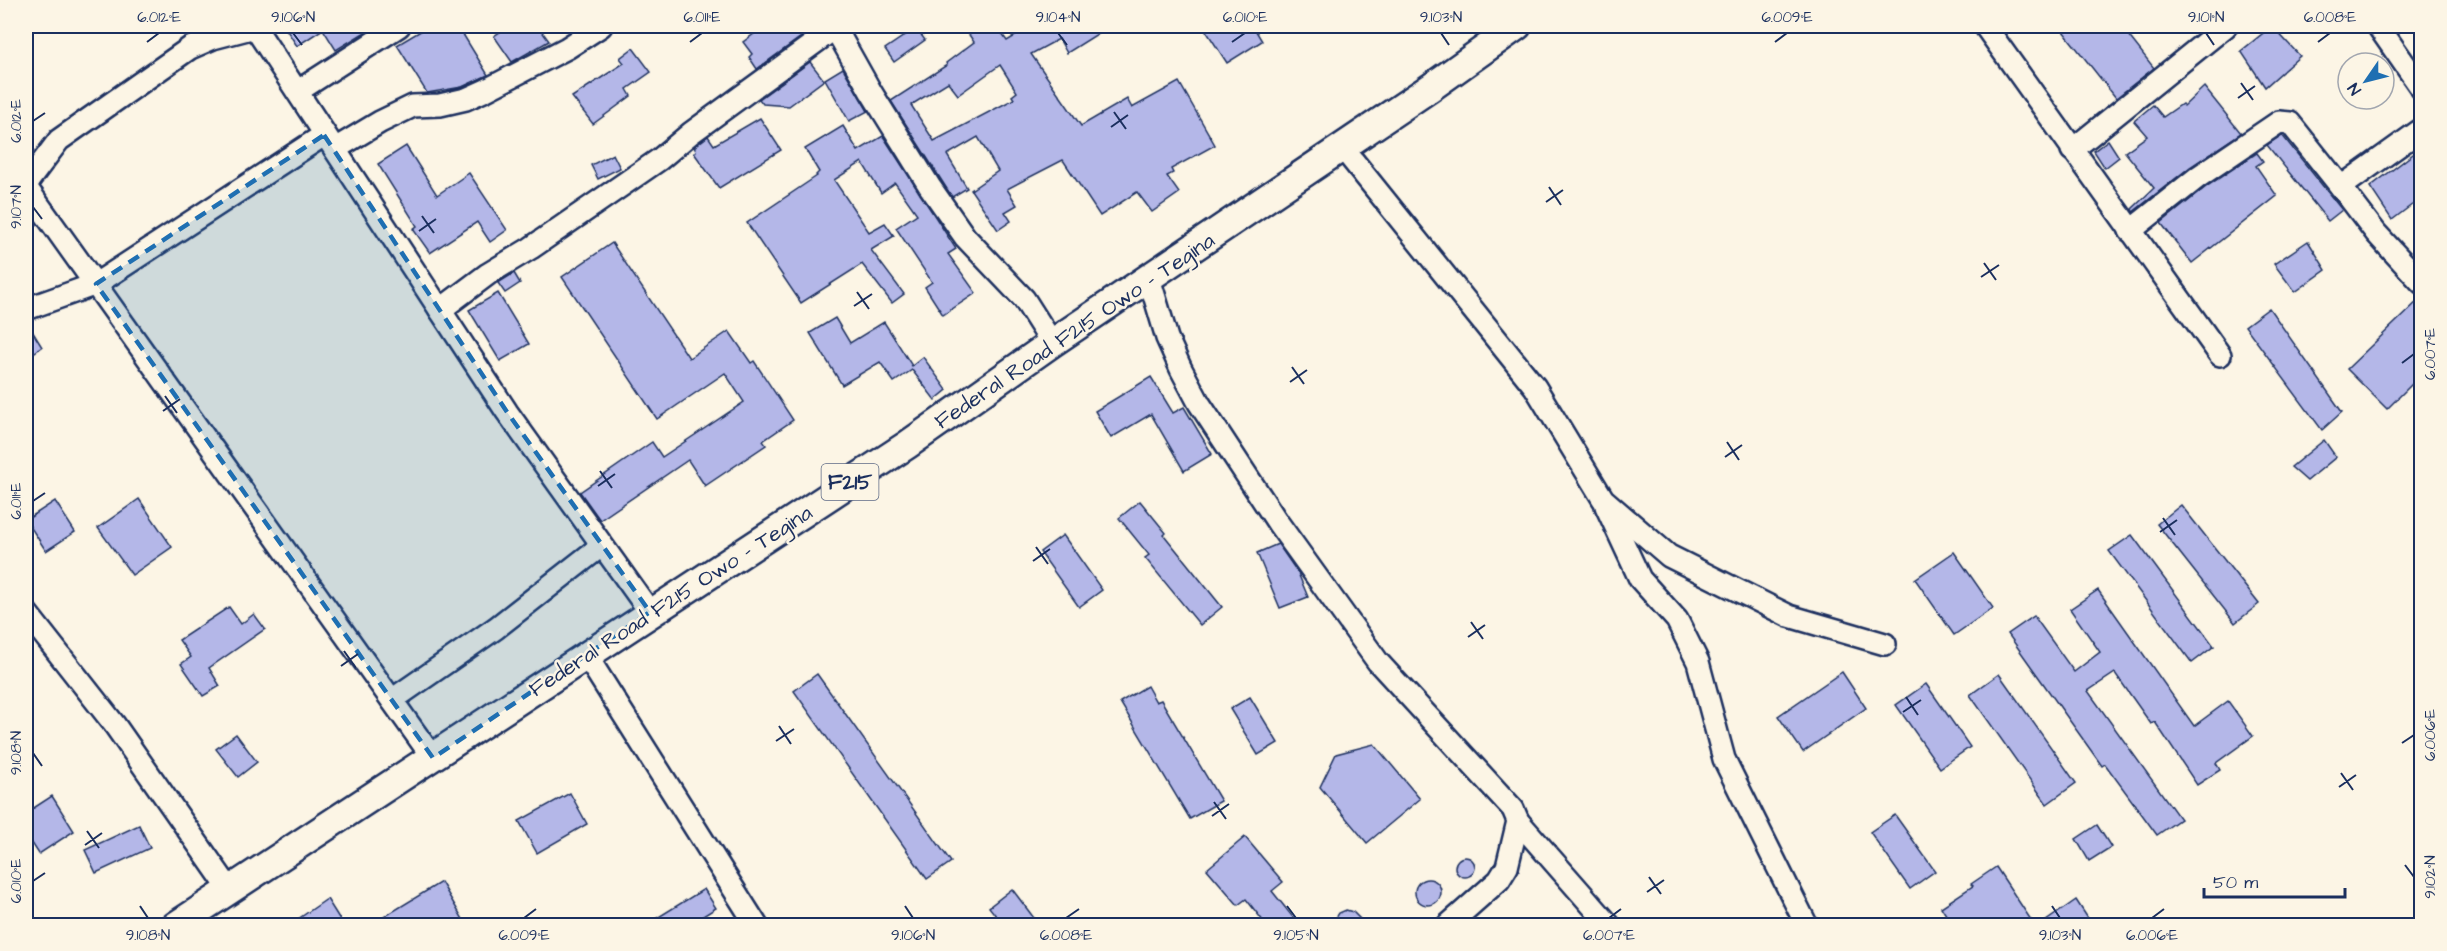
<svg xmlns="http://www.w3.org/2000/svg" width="2447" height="951" font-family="'Architects Daughter',sans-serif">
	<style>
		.building { fill: #b4b7e8; stroke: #1b2f5e; stroke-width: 1.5; fill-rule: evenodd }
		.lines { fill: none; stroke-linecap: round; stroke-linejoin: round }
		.minor-casing { stroke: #1b2f5e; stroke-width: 26 }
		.major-casing { stroke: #1b2f5e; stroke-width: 32 }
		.minor { stroke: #fcf5e5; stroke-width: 21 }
		.major { stroke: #fcf5e5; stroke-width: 27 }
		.marked { fill: #1f6fb2; fill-opacity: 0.2; stroke: #1f6fb2; stroke-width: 4.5; stroke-dasharray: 12 8; stroke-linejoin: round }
		.ticks { fill: none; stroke: #1b2f5e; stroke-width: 2 }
		.labels { text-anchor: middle; stroke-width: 5; stroke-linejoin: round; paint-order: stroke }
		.shield { fill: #fcf5e5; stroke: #5e6a86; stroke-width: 1.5 }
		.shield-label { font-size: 21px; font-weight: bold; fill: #1b2f5e }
		.street-label { font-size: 22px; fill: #1b2f5e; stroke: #fcf5e5 }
		.neatline { fill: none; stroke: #1b2f5e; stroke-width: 2 }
		.ticks-label { font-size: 15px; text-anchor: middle; fill: #1b2f5e }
	</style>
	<rect width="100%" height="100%" fill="#fcf5e5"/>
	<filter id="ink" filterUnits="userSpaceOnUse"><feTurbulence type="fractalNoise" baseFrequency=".0167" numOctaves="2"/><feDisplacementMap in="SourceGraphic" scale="12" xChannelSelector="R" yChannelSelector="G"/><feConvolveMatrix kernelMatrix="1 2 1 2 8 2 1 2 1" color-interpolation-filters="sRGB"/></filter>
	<g filter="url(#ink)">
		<g class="building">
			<polygon points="284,26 375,26 336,50 323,29 297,46"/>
			<polygon points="429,26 458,26 488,75 462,87 427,93 397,45"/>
			<polygon points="509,26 538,26 549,41 512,62 494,36"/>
			<polygon points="765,26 798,26 805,34 757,69 749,57 752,54 743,42"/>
			<path d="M963,26H996L1007,41L1032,26H1110L1067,53L1059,39L1031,54L1081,126L1127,99L1132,108L1179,82L1215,145L1171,169L1173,173L1167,176L1179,193L1152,212L1137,192L1100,216L1063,160L1007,189L1017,205L1005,212L1011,221L998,230L971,190L998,171L978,137L947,155L967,188L952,197L891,101L947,65L946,63L974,42ZM1000,65L1017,92L1012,96L1014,99L934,141L911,105L948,82L958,95Z"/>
			<polygon points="1203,26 1253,26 1262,41 1227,63"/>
			<polygon points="2059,26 2121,26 2154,68 2116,98"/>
			<polygon points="2272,26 2300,56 2265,87 2241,51"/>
			<polygon points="916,28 925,40 894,62 885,49"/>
			<polygon points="633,48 651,72 627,89 631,96 593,124 572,97 624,63 620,58"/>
			<polygon points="810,62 824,80 789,106 763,104 759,99"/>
			<polygon points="843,68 868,111 849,121 825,79"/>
			<polygon points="2204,87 2241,133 2190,167 2133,212 2132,209 2154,188 2125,152 2147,136 2134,121 2153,105 2163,117 2182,104 2184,106"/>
			<polygon points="760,118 781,150 719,188 694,153 696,151 694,147 708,136 714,145"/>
			<polygon points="843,126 858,151 883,136 956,249 948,254 976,293 943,315 925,287 932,282 896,228 917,214 895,183 881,193 862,162 834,180 869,232 885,223 894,236 871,250 904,294 892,303 862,264 801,303 747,223 817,176 816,175 819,172 805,149"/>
			<polygon points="2282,135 2342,210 2328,221 2267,145"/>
			<polygon points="2108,140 2119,157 2105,168 2094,151"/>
			<polygon points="406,146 437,195 469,173 507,230 490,242 477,222 430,253 413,229 417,226 378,164"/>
			<polygon points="2421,148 2421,198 2392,220 2370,187"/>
			<polygon points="2257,153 2263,161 2256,166 2277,196 2192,263 2161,223 2206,187"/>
			<polygon points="613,154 620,168 598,179 591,165"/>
			<polygon points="2308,241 2326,270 2295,292 2274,264"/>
			<polygon points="612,243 689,358 729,331 751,363 754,361 793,420 763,441 766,445 705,486 688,460 600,520 580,492 652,442 662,457 744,402 725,373 657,419 562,277"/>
			<polygon points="514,273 520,283 505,293 498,283"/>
			<polygon points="498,293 529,344 500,361 469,310"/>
			<polygon points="2421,298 2421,375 2387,409 2347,369"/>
			<polygon points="2269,308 2342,412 2322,430 2245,326"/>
			<polygon points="835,318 850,343 884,322 912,366 923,357 947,390 935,400 912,370 894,382 880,362 842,385 810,333"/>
			<polygon points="26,321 42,347 26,358"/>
			<polygon points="1151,377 1173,413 1184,407 1212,454 1184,471 1151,414 1111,438 1095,411"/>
			<polygon points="2324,440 2336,457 2307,481 2291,467"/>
			<polygon points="139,499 172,547 132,575 98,528"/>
			<polygon points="55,501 75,532 46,551 26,520"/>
			<polygon points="1140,501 1166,533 1164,535 1222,607 1200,625 1145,558 1149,555 1119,518"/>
			<polygon points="2181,505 2259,604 2235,623 2157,524"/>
			<polygon points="1063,535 1102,590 1079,607 1040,552"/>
			<polygon points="2132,535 2214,646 2192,663 2109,551"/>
			<polygon points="1278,544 1298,573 1308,597 1280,608 1257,553"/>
			<polygon points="1954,552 1993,608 1954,635 1915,579"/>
			<polygon points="2098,590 2194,726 2228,701 2253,736 2216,763 2220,770 2197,785 2155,722 2151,724 2115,673 2088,691 2180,819 2157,835 2105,764 2102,766 2008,634 2034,616 2074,672 2100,652 2070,609"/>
			<polygon points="229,607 241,624 254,614 265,629 209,668 220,686 203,696 181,664 191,657 179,640"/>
			<polygon points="1842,672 1866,708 1803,752 1778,716"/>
			<polygon points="817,674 951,862 927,879 794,691"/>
			<polygon points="1999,674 2076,783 2047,804 1970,695"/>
			<polygon points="1926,684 1970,747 1940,768 1896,705"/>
			<polygon points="1147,686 1156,702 1161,700 1221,801 1190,819 1120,702"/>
			<polygon points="1250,697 1278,743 1258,755 1230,709"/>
			<polygon points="236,734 257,762 238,777 216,749"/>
			<polygon points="1374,744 1420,799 1367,843 1320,787 1336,754"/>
			<polygon points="570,793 587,824 537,853 519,821"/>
			<polygon points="52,796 74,831 39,854 26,834 26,813"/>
			<polygon points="1895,815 1935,871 1910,889 1870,832"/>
			<polygon points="139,825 150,848 96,873 85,850"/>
			<polygon points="2097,825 2111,847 2089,861 2076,839"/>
			<polygon points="1245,837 1283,882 1272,891 1300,926 1267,926 1246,899 1238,905 1207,869"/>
			<circle cx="1465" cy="867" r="10"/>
			<polygon points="1996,867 2035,926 1953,926 1941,907 1973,886 1971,884"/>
			<circle cx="1428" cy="892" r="13"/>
			<polygon points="441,882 467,926 369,926"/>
			<polygon points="704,889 716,908 687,926 644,926"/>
			<polygon points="1012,889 1040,926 1004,926 989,907"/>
			<polygon points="327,899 344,926 288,926"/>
			<polygon points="2076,900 2093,926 2039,926"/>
			<polygon points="1346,910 1353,912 1367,926 1331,926 1339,913"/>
		</g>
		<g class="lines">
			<g class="minor-casing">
				<g id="minor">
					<polyline points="254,26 507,412 650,612"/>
					<polyline points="834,26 871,92 930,187 965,237 1024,299 1052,343"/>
					<polyline points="1985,26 2220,355"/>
					<polyline points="2378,26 2422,89"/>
					<polyline points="298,91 399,26"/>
					<polyline points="2422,129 2341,187 2376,233 2422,283"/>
					<polyline points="1342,147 1535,387 1603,499 1669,556 1789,616 1885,644"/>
					<polyline points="335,149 380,122 413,106 440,105 466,99 486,90 567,48 601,26"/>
					<polyline points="2072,150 2226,26"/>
					<polyline points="26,184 59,140 190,48 213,38 255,27"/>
					<polyline points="26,187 433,758"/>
					<polyline points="2130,231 2198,177 2279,122 2290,123 2341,187"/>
					<polyline points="1149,278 1167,338 1181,369 1199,403 1278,523 1378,662 1513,809 1518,821 1507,867 1499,880 1447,926"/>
					<polyline points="26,309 96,284 324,135"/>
					<polyline points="440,310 488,274 531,248 660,159 691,133 835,28"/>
					<polyline points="1606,506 1640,579 1677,620 1698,662 1724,759 1807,926"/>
					<polyline points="26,612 114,724 230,890"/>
					<polyline points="586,655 757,926"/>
					<polyline points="392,700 496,628 601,546"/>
					<polyline points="1518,821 1610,926"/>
				</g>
			</g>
			<g class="major-casing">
				<polyline id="major" points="175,926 907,445 1052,343 1430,88 1517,26"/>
			</g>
			<use href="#minor" class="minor"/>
			<use href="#major" class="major"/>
		</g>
	</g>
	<path class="marked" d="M324,135L507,412L650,612L433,758L96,284Z"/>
	<path class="ticks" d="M293,33L302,45M1058,33L1067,45M1441,33L1449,45M2206,33L2214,45M147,42L159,33M690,42L702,33M1232,42L1245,33M1775,42L1787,33M2318,42L2330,33M2241,83L2253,100M2238,98L2255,86M1114,112L1126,129M33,121L45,113M1111,127L1128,115M1549,187L1561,205M1546,202L1563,190M33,207L42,219M422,216L434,233M419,231L436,219M1984,263L1996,280M1981,277L1999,265M857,292L869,309M854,306L872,294M2402,363L2414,354M1292,367L1304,384M1290,382L1307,370M165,396L177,413M163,411L180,399M1727,442L1739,460M1725,457L1742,445M600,471L612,488M598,486L615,474M33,501L45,493M2163,518L2175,535M2160,532L2177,520M1036,547L1048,564M1033,561L1050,549M1471,622L1483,639M1468,637L1485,625M344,651L356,668M341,666L358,654M1906,697L1918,715M1903,712L1921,700M779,726L791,744M776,741L794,729M2402,743L2414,735M33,753L42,766M2341,773L2353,790M2339,787L2356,775M1214,802L1226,819M1212,816L1229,804M87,831L99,848M85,845L102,833M2405,865L2414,877M1649,877L1661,894M33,881L45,873M1647,892L1664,880M140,906L148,918M905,906L913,918M1287,906L1296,918M2052,906L2060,918M524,918L536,909M1066,918L1079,909M1609,918L1621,909M2152,918L2164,909"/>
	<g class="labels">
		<rect class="shield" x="821.5" y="464" width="57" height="36" rx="4.5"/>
		<g class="shield-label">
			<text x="850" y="489">F215</text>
		</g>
		<g class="street-label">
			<text transform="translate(1074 330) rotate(-34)" y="8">Federal Road F215 Owo - Tegina</text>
			<text transform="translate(670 600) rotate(-33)" y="8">Federal Road F215 Owo - Tegina</text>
		</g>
	</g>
	<rect width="2447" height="951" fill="none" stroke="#fcf5e5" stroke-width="66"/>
	<g transform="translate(2366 81) rotate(235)"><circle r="28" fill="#fcf5e5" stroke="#a2a6af" stroke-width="1.5"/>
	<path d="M0-4.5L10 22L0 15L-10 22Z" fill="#1f6fb2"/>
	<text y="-9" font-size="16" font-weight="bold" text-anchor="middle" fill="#1b2f5e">N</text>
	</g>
	<path d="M2204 888v9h141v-9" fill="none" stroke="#1b2f5e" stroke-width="3"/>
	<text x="2213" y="888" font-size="18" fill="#1b2f5e" stroke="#fcf5e5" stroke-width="4.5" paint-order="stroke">50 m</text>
	<rect x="33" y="33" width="2381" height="885" class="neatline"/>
	<g class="ticks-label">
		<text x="159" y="22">6.012°E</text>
		<text x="293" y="22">9.106°N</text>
		<text x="702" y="22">6.011°E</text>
		<text x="1058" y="22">9.104°N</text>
		<text x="1245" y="22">6.010°E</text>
		<text x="1441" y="22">9.103°N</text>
		<text x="1787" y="22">6.009°E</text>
		<text x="2206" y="22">9.101°N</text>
		<text x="2330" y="22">6.008°E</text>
		<text transform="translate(16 121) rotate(-90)" y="5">6.012°E</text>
		<text transform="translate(16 207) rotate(-90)" y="5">9.107°N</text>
		<text transform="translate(2430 354) rotate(-90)" y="5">6.007°E</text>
		<text transform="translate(16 501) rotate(-90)" y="5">6.011°E</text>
		<text transform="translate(2430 735) rotate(-90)" y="5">6.006°E</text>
		<text transform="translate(16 753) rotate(-90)" y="5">9.108°N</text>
		<text transform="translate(2430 877) rotate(-90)" y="5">9.102°N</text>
		<text transform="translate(16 881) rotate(-90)" y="5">6.010°E</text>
		<text x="148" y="940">9.108°N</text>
		<text x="524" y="940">6.009°E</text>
		<text x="913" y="940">9.106°N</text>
		<text x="1066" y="940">6.008°E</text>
		<text x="1296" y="940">9.105°N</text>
		<text x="1609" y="940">6.007°E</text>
		<text x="2060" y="940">9.103°N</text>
		<text x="2152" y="940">6.006°E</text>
	</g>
</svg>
